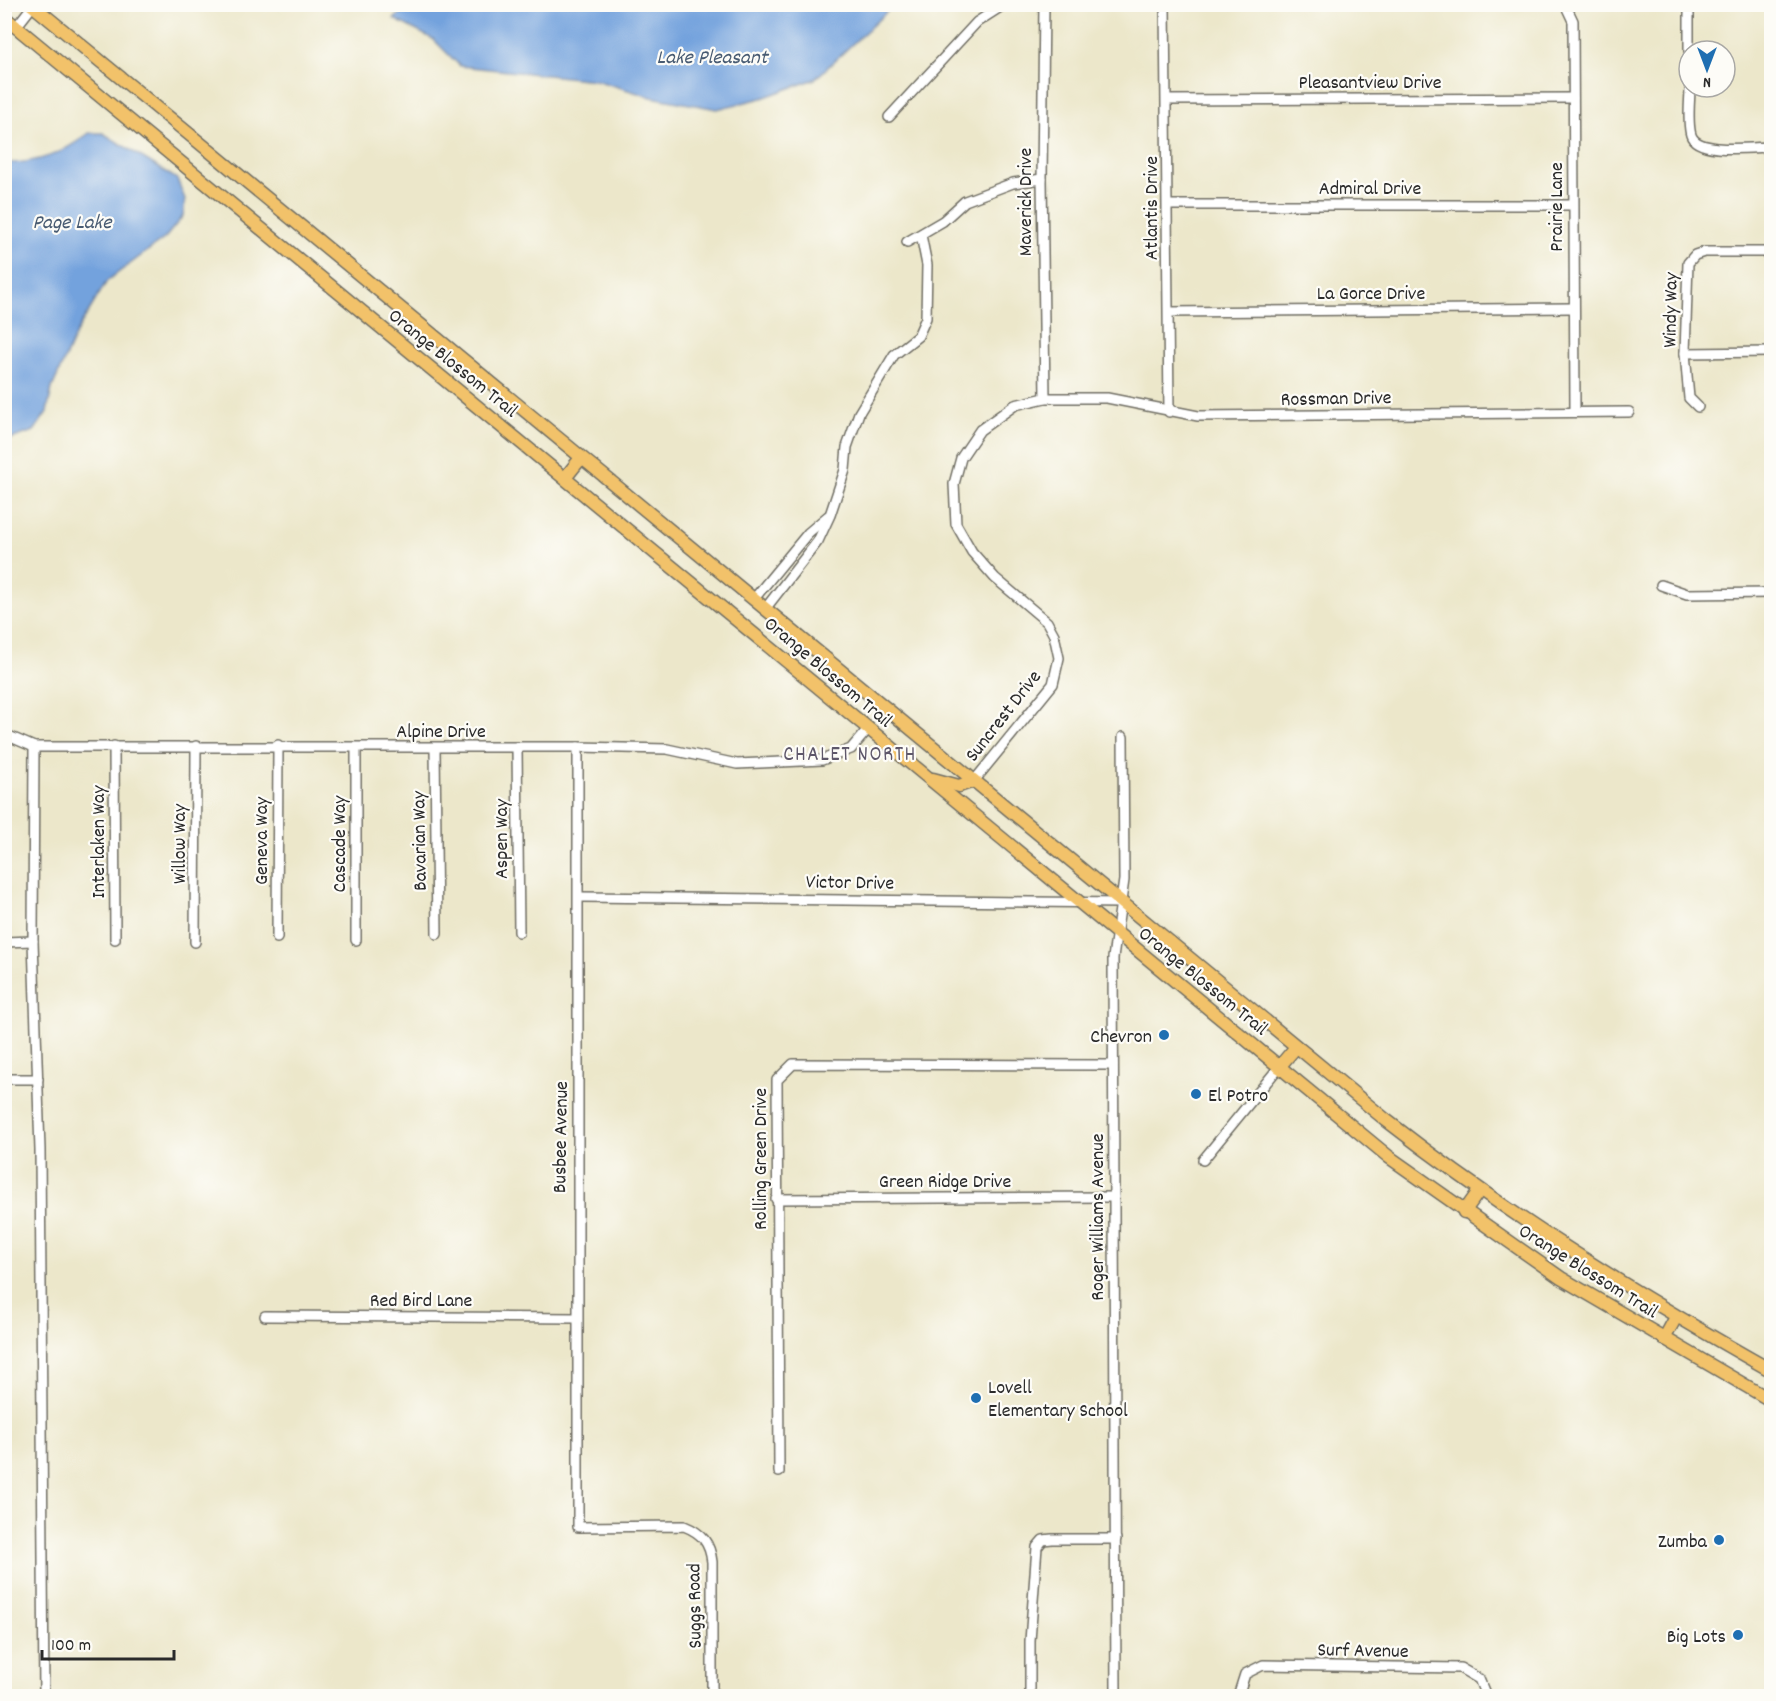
<svg xmlns="http://www.w3.org/2000/svg" width="1776" height="1701" font-family="Dekko,sans-serif">
	<style>
		.water { fill: #73a2dd; stroke: #4f6684; stroke-width: 1.5 }
		.lines { fill: none; stroke-linecap: round; stroke-linejoin: round }
		.minor-casing { stroke: #6f6d63; stroke-width: 12 }
		.major-casing { stroke: #6f6d63; stroke-width: 15 }
		.minor { stroke: #fff; stroke-width: 9 }
		.major { stroke: #f2c26a; stroke-width: 12 }
		.poi-dot { fill: #1f6fb2; stroke: #fdfcf7; stroke-width: 2 }
		.labels { text-anchor: middle; stroke-width: 4.5; stroke-linejoin: round; paint-order: stroke }
		.street-label { font-size: 20px; fill: #2b2b2b; stroke: #fdfcf7 }
		.poi-label { font-size: 20px; fill: #2b2b2b; stroke: #fdfcf7; text-anchor: end }
		.water-label { font-size: 21px; font-style: italic; fill: #485b72; stroke: #fdfcf7 }
		.neighbourhood-label { font-size: 21px; letter-spacing: 1.5px; fill: #5e576a; stroke: #fdfcf7 }
	</style>
	<rect width="100%" height="100%" fill="#fdfcf7"/>
	<filter id="ink" filterUnits="userSpaceOnUse"><feTurbulence type="fractalNoise" baseFrequency=".0167" numOctaves="2"/><feDisplacementMap in="SourceGraphic" scale="12" xChannelSelector="R" yChannelSelector="G"/><feConvolveMatrix kernelMatrix="1 2 1 2 8 2 1 2 1" color-interpolation-filters="sRGB"/></filter>
	<filter id="wash" filterUnits="userSpaceOnUse"><feTurbulence type="fractalNoise" baseFrequency=".008" numOctaves="4" result="noise"/><feDisplacementMap in="SourceGraphic" scale="24" xChannelSelector="R" yChannelSelector="G"/><feGaussianBlur stdDeviation="1.35" result="paint"/><feColorMatrix in="noise" values="0 0 0 0 0 0 0 0 0 0 0 0 0 0 0 0 0 1.4 0 .05"/><feComposite in="paint" operator="in"/></filter>
	<g filter="url(#wash)">
		<rect width="100%" height="100%" fill="#ece7ca"/>
		<g class="water">
			<polygon points="411,4 894,4 894,5 815,79 762,98 717,109 651,97 595,80 460,66 433,39 394,19"/>
			<path d="M89,133H103L177,179L185,199L183,216L165,238L107,281L77,331L52,388L47,412L34,431L5,441V163C39,163 62,154 89,133Z"/>
		</g>
	</g>
	<g filter="url(#ink)">
		<g class="lines">
			<g class="minor-casing">
				<g id="minor">
					<polyline points="1044,4 1042,179 1045,398"/>
					<polyline points="1165,4 1169,412"/>
					<polyline points="1565,4 1573,21 1575,412"/>
					<polyline points="1689,4 1689,51"/>
					<polyline points="16,27 34,4"/>
					<path d="M1690,87C1690,101 1687,121 1691,135C1697,155 1754,147 1772,147"/>
					<polyline points="1167,100 1573,98"/>
					<polyline points="889,117 977,22 1005,4"/>
					<polyline points="1169,205 1572,205"/>
					<polyline points="907,242 943,221 965,201 1013,183 1042,179"/>
					<polyline points="1169,312 1573,308"/>
					<polyline points="1685,353 1772,352"/>
					<polyline points="1698,407 1689,398 1685,353 1688,263 1695,255 1704,252 1772,252"/>
					<polyline points="1661,585 1687,594 1772,593"/>
					<polyline points="753,600 808,533 828,516"/>
					<polyline points="765,609 818,541 830,515 845,470 847,447 859,413 894,355 918,336 926,318 927,265 921,235"/>
					<polyline points="4,734 34,747 578,747 667,749 737,764 822,760 851,749 868,729"/>
					<polyline points="114,746 115,939"/>
					<polyline points="34,747 33,941 40,1150 44,1696"/>
					<polyline points="517,747 519,932"/>
					<path d="M578,747V1527L684,1526C702,1533 710,1543 712,1562V1696"/>
					<polyline points="435,748 437,934"/>
					<polyline points="974,781 1053,684 1059,658 1054,635 1047,622 995,578 972,552 956,524 954,484 961,458 980,430 1015,405 1045,398 1107,398 1198,416 1629,412"/>
					<polyline points="580,897 1121,903"/>
					<polyline points="277,938 278,745"/>
					<polyline points="356,940 356,748"/>
					<polyline points="4,942 33,941"/>
					<polyline points="195,942 196,746"/>
					<polyline points="4,1079 38,1079"/>
					<polyline points="1203,1160 1279,1067"/>
					<polyline points="776,1199 1114,1197"/>
					<polyline points="265,1316 577,1318"/>
					<polyline points="779,1472 777,1080 793,1064 1113,1065"/>
					<polyline points="1030,1696 1030,1641 1037,1547 1043,1540 1052,1539 1116,1539"/>
					<polyline points="1116,1696 1113,958 1124,880 1123,737"/>
					<polyline points="1238,1696 1245,1674 1263,1665 1460,1668 1479,1679 1486,1696"/>
				</g>
			</g>
			<g class="major-casing">
				<g id="major">
					<path d="M31,4L1386,1120C1508,1215 1637,1295 1772,1371"/>
					<polyline points="4,17 1389,1157 1561,1278 1772,1401"/>
					<polyline points="565,478 581,458"/>
					<polyline points="933,779 959,786 974,781"/>
					<polyline points="1279,1067 1296,1047"/>
					<polyline points="1464,1212 1479,1191"/>
					<polyline points="1664,1339 1676,1317"/>
				</g>
			</g>
			<use href="#minor" class="minor"/>
			<use href="#major" class="major"/>
		</g>
	</g>
	<g class="poi-dot">
		<circle cx="1164" cy="1035" r="6"/>
		<circle cx="1196" cy="1094" r="6"/>
		<circle cx="976" cy="1398" r="6"/>
		<circle cx="1719" cy="1540" r="6"/>
		<circle cx="1738" cy="1635" r="6"/>
	</g>
	<g class="labels">
		<g class="street-label">
			<text x="1370" y="88">Pleasantview Drive</text>
			<text x="1370" y="194">Admiral Drive</text>
			<text transform="translate(1024 202) rotate(-90)" y="7">Maverick Drive</text>
			<text transform="translate(1555 207) rotate(-90)" y="7">Prairie Lane</text>
			<text transform="translate(1150 208) rotate(-90)" y="7">Atlantis Drive</text>
			<text x="1371" y="299">La Gorce Drive</text>
			<text transform="translate(1669 310) rotate(-89)" y="7">Windy Way</text>
			<text transform="translate(454 362) rotate(39)" y="7">Orange Blossom Trail</text>
			<text transform="translate(1336 397) rotate(-1)" y="7">Rossman Drive</text>
			<text transform="translate(829 671) rotate(40)" y="7">Orange Blossom Trail</text>
			<text transform="translate(1002 715) rotate(-52)" y="7">Suncrest Drive</text>
			<text x="441" y="737">Alpine Drive</text>
			<text transform="translate(500 839) rotate(-90)" y="7">Aspen Way</text>
			<text transform="translate(260 841) rotate(-90)" y="7">Geneva Way</text>
			<text transform="translate(418 841) rotate(-91)" y="7">Bavarian Way</text>
			<text transform="translate(97 842) rotate(-90)" y="7">Interlaken Way</text>
			<text transform="translate(178 844) rotate(-90)" y="7">Willow Way</text>
			<text transform="translate(338 844) rotate(-90)" y="7">Cascade Way</text>
			<text transform="translate(850 881) rotate(1)" y="7">Victor Drive</text>
			<text transform="translate(1204 980) rotate(39)" y="7">Orange Blossom Trail</text>
			<text transform="translate(559 1137) rotate(-89)" y="7">Busbee Avenue</text>
			<text transform="translate(759 1159) rotate(-90)" y="7">Rolling Green Drive</text>
			<text x="945" y="1187">Green Ridge Drive</text>
			<text transform="translate(1096 1217) rotate(-90)" y="7">Roger Williams Avenue</text>
			<text transform="translate(1589 1270) rotate(32)" y="7">Orange Blossom Trail</text>
			<text x="421" y="1306">Red Bird Lane</text>
			<text transform="translate(693 1606) rotate(-91)" y="7">Suggs Road</text>
			<text transform="translate(1363 1649) rotate(1)" y="7">Surf Avenue</text>
		</g>
		<g class="poi-label">
			<text x="1152" y="1042">Chevron</text>
			<text x="1208" y="1101" text-anchor="start">El Potro</text>
			<text x="988" y="1393" text-anchor="start">Lovell<tspan x="988" dy="23">Elementary School</tspan></text>
			<text x="1707" y="1547">Zumba</text>
			<text x="1726" y="1642">Big Lots</text>
		</g>
		<g class="water-label">
			<text x="712" y="63">Lake Pleasant</text>
			<text x="72" y="228">Page Lake</text>
		</g>
		<g class="neighbourhood-label">
			<text x="850" y="760">CHALET NORTH</text>
		</g>
	</g>
	<rect width="1776" height="1701" fill="none" stroke="#fdfcf7" stroke-width="24"/>
	<g transform="translate(1707 69) rotate(180)"><circle r="28" fill="#fdfcf7" stroke="#a9a8a5" stroke-width="1.5"/>
	<path d="M0-4.5L10 22L0 15L-10 22Z" fill="#1f6fb2"/>
	<text y="-9" font-size="16" font-weight="bold" text-anchor="middle" fill="#2b2b2b">N</text>
	</g>
	<path d="M42 1650v9h132v-9" fill="none" stroke="#2b2b2b" stroke-width="3"/>
	<text x="51" y="1650" font-size="18" fill="#2b2b2b" stroke="#fdfcf7" stroke-width="4.5" paint-order="stroke">100 m</text>
</svg>
